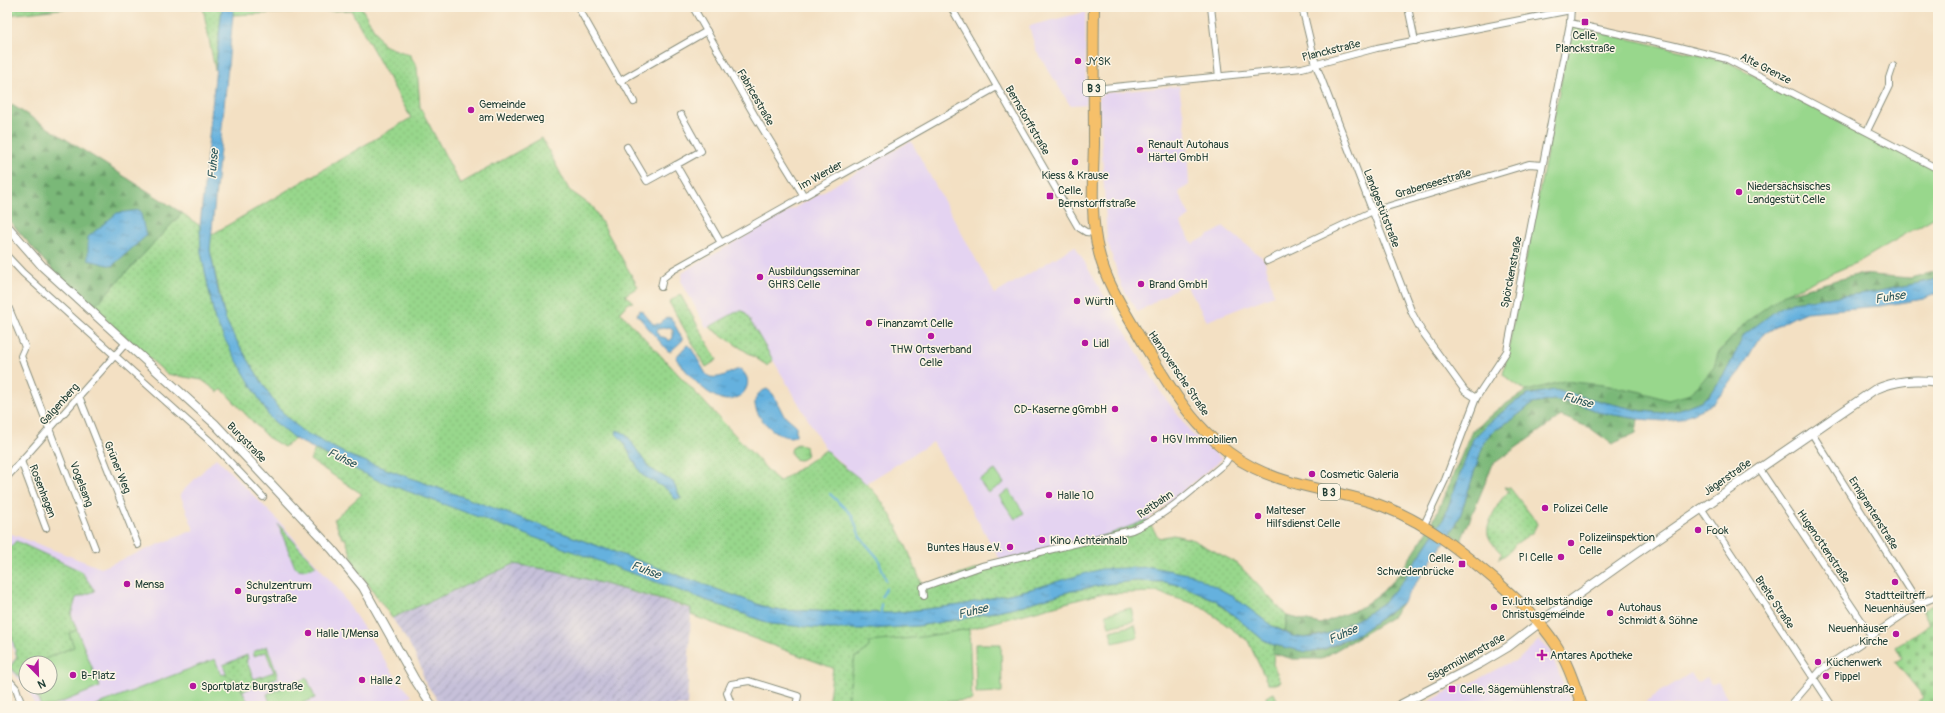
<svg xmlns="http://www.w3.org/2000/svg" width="1945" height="713" font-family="Pangolin,sans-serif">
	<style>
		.built { fill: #e4d3f1; fill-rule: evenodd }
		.industrial { fill: url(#industrial-furrows) }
		.green { fill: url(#green-dots); stroke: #5c8a60 }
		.forest { fill: url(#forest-firs); stroke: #4c7a56 }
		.wetland { fill: url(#wetland-marsh); stroke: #5c8a60 }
		.cemetery { fill: url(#cemetery-stones); stroke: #5c8a60 }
		.pitch { fill: #98d78c; stroke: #5c8a60 }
		.water { fill: url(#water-ripples); stroke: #427789; fill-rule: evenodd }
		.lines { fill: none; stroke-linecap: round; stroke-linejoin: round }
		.stream { stroke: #65b1de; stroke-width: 2 }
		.minor-casing { stroke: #898e7c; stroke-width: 8 }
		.tertiary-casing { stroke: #898e7c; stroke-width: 10 }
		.primary-casing { stroke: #898e7c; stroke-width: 12 }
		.minor { stroke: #fff; stroke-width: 6 }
		.tertiary { stroke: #fff; stroke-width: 8 }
		.primary { stroke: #f6c06b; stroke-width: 10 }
		.poi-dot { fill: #b5179e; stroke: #fcf5e5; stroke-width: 1.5 }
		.labels { text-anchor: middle; stroke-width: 3; stroke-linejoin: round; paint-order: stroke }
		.shield { fill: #fcf5e5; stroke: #617469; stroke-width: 1 }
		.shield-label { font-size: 10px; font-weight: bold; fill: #1f3d34 }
		.poi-label { font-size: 11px; fill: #1f3d34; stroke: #fcf5e5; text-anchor: start }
		.street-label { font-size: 11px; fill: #1f3d34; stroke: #fcf5e5 }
		.water-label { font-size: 12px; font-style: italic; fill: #305a5e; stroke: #fcf5e5 }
	</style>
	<defs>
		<pattern id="industrial-furrows" width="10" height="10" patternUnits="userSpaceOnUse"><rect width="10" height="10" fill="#c6c0d9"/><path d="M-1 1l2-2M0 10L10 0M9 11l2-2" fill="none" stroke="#a09db1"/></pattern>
		<pattern id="green-dots" width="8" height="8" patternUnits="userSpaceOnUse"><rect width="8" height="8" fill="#98d78c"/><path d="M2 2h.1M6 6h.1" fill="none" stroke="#83b979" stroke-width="1.8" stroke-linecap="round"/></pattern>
		<pattern id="forest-firs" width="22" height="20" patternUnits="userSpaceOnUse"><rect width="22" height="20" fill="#7ab878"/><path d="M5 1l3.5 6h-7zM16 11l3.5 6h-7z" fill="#639763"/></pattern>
		<pattern id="wetland-marsh" width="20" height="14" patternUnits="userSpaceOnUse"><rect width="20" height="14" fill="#98d78c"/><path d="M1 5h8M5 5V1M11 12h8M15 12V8" fill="none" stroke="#83b979"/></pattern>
		<pattern id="cemetery-stones" width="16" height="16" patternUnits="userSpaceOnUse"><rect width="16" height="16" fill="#98d78c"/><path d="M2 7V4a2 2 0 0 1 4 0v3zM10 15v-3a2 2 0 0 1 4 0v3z" fill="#83b979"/></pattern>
		<pattern id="water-ripples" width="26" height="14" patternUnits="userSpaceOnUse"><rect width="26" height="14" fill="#65b1de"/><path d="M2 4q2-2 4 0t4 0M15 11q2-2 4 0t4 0" fill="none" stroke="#5391b5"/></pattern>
	</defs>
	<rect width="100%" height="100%" fill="#fcf5e5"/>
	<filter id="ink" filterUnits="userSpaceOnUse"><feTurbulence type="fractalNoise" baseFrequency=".025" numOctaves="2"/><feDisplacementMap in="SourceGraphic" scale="8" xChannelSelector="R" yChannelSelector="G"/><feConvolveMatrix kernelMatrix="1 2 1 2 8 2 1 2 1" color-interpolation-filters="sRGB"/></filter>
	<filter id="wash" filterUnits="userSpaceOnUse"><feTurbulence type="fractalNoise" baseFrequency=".012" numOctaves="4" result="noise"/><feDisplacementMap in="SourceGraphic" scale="16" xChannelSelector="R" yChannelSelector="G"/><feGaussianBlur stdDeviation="0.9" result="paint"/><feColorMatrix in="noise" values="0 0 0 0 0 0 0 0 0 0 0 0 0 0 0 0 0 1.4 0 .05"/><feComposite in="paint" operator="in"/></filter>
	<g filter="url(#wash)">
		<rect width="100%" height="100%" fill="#f3e0c3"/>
		<g class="built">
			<polygon points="1085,12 1086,104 1070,105 1036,50 1029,26"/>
			<polygon points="1179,86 1186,132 1189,185 1178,192 1190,216 1180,223 1193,244 1224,227 1264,259 1274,295 1207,321 1185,283 1138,312 1122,287 1107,241 1099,98 1104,93"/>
			<polygon points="911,141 995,294 1075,246 1160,391 1193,435 1222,459 1147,520 1110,534 1001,561 933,442 865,484 826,450 746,314 738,311 709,327 706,327 681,281 683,272"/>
			<path d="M216,458L277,519L338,589L397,679L412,696L387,706H35L29,691L8,667L16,657L7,633V536L9,533L101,568L194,530L180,494ZM26,663H50V687H26Z"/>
			<polygon points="1539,640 1548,648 1552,656 1571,702 1561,706 1421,706 1460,685 1471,683 1506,664 1518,660"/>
			<polygon points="1691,673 1697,683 1707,677 1711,684 1718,681 1729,701 1722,706 1648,706 1646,701"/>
		</g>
		<polygon class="industrial" points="514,564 557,571 691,609 687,706 442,706 423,679 422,669 410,645 392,618"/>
		<g class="green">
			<polygon points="13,7 222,7 215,70 203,8 78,7 7,15 7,8"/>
			<path d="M233,7H361L383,45L410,55L417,67L420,107L460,184L542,138L569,190L593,207L638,287L625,295L633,302L628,303L620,312L779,482L826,450C840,467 862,477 876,494C898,521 910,556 923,587L1001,561L1110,534L1147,520L1159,538L1173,535L1191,539L1237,563L1287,616L1285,631L1272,626L1231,595L1193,576L1151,567L1031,589L961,605L891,613L774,610L350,456L302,431L277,407L233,335L225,318L210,250L211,235L411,118L351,10L233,15Z"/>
			<polygon points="182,213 200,226 201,252 215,320 270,418 295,439 284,447 267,437 222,389 218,392 202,380 167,374 93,308"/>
			<polygon points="680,294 717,360 706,367 669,302"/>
			<polygon points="738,311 743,311 746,314 773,360 768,366 709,327"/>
			<polygon points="315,450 345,465 771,624 868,629 918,626 966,618 1024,605 1071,591 1107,584 1135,581 1165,582 1186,587 1215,600 1262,639 1274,645 1273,665 1281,682 1276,684 1268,684 1248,641 1201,606 1157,592 1099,594 969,629 869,647 859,656 855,657 846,706 831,706 829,698 833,668 691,615 691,608 557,571 514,564 392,618 356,567 345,538 342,538 334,519 362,494 310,460"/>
			<path d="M1505,487L1510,488L1535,520L1537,524L1533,532L1514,545C1512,551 1503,557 1498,559L1502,554C1487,538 1483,533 1494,513C1498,504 1501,498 1509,492Z"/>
			<path d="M278,524L316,566C308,569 302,572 295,567Z"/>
			<polygon points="16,541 81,571 95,591 76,598 71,615 77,630 69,633 74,647 35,663 26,663 26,684 10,667 17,657 7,618 7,551"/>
			<polygon points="267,646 278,677 243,691 237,681 227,676 223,665 247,655 248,659 246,660 254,679 274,672 266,652 254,656 253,652"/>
			<polygon points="1274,693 1280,706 1253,706 1252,704 1261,700 1263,703 1267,701 1266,697"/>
		</g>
		<g class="forest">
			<polygon points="12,105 182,213 93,308 46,263 7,218 7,110"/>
			<polygon points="1938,271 1938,279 1875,292 1792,302 1744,335 1729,366 1711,394 1701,401 1675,411 1662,413 1641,411 1554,390 1528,395 1515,402 1489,423 1473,439 1444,518 1403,581 1382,604 1362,617 1330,633 1304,638 1292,636 1285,631 1287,616 1320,624 1360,608 1382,592 1400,573 1432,524 1472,431 1498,409 1526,391 1564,381 1604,385 1638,391 1668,400 1714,367 1718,354 1746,322 1784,294 1860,274 1910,278"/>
			<polygon points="1553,400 1585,406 1597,412 1638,419 1636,433 1612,444 1590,428 1561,416 1493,464 1461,541 1451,533 1460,516 1484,442 1495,430 1514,418 1532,404"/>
			<path d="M1402,603L1392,617L1321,659H1293L1272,653L1274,645C1286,648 1314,653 1325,649C1353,639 1378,621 1402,603Z"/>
		</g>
		<circle class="wetland" cx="799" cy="452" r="8"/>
		<polygon class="cemetery" points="1938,603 1938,706 1920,706 1918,701 1924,697 1895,662 1902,658 1896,647 1930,624 1922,610"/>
		<g class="pitch">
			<polygon points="1572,26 1726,61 1938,170 1938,215 1860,261 1784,294 1746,322 1718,353 1714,367 1699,385 1687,395 1668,400 1638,391 1604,385 1564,381 1526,391 1503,375"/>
			<polygon points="995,470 1004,483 988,493 979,480"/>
			<polygon points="1009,490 1024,513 1015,519 999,496"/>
			<polygon points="1131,608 1134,621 1109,627 1106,614"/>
			<polygon points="1135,625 1138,637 1113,643 1110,631"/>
			<polygon points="969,629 972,700 941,702 941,706 846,706 855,657 859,656 869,647 869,642 922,637"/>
			<polygon points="77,630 100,687 52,706 41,706 33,687 50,687 50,663 35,663 74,647 69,633"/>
			<polygon points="975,644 1001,644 1002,692 976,693"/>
			<polygon points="215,659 221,675 224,674 237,681 250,706 94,706"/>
			<polygon points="307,678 315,698 295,706 271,706 267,694"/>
		</g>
		<g class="water">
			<polygon points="222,7 233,7 233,15 210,250 219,295 225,318 233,335 277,407 302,431 350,456 774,610 891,613 961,605 1031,589 1101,569 1151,567 1193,575 1231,595 1272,626 1292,636 1304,638 1315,637 1330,633 1362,617 1382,604 1403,581 1444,518 1473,439 1489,423 1515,402 1528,395 1554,390 1641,411 1662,413 1675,411 1701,401 1711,394 1729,366 1744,335 1778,309 1792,302 1875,292 1938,279 1938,293 1923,299 1880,306 1806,312 1794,317 1767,332 1757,342 1740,371 1713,404 1679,419 1664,421 1638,419 1597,412 1585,406 1562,401 1553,400 1532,404 1514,418 1495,430 1484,442 1460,516 1451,533 1402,603 1361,632 1324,649 1307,652 1274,645 1262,639 1215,600 1186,587 1165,582 1135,581 1107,584 1071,591 1024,605 966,618 918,626 868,629 830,629 771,624 377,480 295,439 270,418 225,340 215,320 201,252 200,226"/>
			<polygon points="140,210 146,236 112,266 88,260 88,237 117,213"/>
			<path d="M639,310L642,311L653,324H659L667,317L671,318L683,340L671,351H668L637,315ZM670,327L673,330V338L669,341L666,338L659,336L657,332L658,329Z"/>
			<path d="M687,345L690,346L706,374L710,377C723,379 728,372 740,369C758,382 741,405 721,399C703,393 689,374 677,360L676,357Z"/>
			<path d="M767,389L773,394L783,414L796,425V435C780,447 733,400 767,389Z"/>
			<polygon points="617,430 626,434 649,468 673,482 681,499 675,499 668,490 642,475 622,440 616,434"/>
		</g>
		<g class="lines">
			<g class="stream">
				<polyline points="830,494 852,515 860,537 878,558 886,580"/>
				<polyline points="882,596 886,588"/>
				<polyline points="881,604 881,615"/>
			</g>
		</g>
	</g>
	<g filter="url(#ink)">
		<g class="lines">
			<g class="minor-casing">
				<g id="minor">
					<polyline points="578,7 620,81 707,31"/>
					<polyline points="693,7 756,118 804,196"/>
					<polyline points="951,7 1078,227 1086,232 1095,233"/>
					<polyline points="1211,7 1219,77"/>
					<polyline points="1302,7 1316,65 1412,313 1421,330 1465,391 1476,398"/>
					<polyline points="1408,7 1415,41"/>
					<polyline points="1570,23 1671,45 1727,59 1938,169"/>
					<polyline points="620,81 626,87 634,102"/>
					<polyline points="1094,89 1302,68 1377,48 1571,10"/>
					<polyline points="681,115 701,151 676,165 721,243"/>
					<polyline points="1867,131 1889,86 1889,78 1893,66"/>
					<polyline points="627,147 647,181 676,165"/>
					<polyline points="7,256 23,273 211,442 263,497"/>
					<polyline points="1267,261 1373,211 1529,164 1542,165"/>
					<polyline points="661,287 663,278 673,270 997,87"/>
					<polyline points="7,304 25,347 21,356 95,548"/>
					<polyline points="79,396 138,545"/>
					<polyline points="1811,432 1919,604"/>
					<polyline points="21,461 46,528"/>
					<polyline points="1759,468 1871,635"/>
					<polyline points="7,477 126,343"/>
					<polyline points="1701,508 1832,706"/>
					<polyline points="1424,525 1445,480 1476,398 1507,351 1570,23 1571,7"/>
					<path d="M924,596L923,587L982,566L1132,530C1168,515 1195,487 1225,463L1231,454"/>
					<polyline points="7,678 16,688 22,706"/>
					<polyline points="732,706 727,693 731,684 749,681 798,696 796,706"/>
					<polyline points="1790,706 1821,670 1919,604 1938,596"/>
				</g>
			</g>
			<g class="tertiary-casing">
				<g id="tertiary">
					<polyline points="7,226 43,267 215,424 332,549 363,587 415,680 432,706"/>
					<path d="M1398,706L1481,663L1508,647L1551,614L1634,555L1874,390C1896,380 1915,379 1938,382"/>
				</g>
			</g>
			<g class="primary-casing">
				<path id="primary" d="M1094,7C1093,53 1094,99 1094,144C1093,178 1090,220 1099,253C1107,286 1128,316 1145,346C1163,375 1181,407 1205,431C1218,445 1236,459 1254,468C1289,486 1330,490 1367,501C1417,515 1456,547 1495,580C1518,600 1539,619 1556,645C1568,663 1575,686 1582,706"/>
			</g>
			<use href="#minor" class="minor"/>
			<use href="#tertiary" class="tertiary"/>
			<use href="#primary" class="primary"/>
		</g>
	</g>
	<g class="poi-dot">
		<rect x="1581" y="18" width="8" height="8" rx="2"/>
		<circle cx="1078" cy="61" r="4"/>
		<circle cx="471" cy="110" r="4"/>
		<circle cx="1140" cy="150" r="4"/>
		<circle cx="1075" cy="162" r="4"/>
		<circle cx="1739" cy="192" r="4"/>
		<rect x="1046" y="192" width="8" height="8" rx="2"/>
		<circle cx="760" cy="277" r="4"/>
		<circle cx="1141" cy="284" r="4"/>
		<circle cx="1077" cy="301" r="4"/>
		<circle cx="869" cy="323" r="4"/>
		<circle cx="931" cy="336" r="4"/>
		<circle cx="1085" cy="343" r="4"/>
		<circle cx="1115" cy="409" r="4"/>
		<circle cx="1154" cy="439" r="4"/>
		<circle cx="1312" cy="474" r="4"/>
		<circle cx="1049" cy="495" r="4"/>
		<circle cx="1545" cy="508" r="4"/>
		<circle cx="1258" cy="516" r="4"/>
		<circle cx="1698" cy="530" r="4"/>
		<circle cx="1042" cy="540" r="4"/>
		<circle cx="1571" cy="543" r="4"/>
		<circle cx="1010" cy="547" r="4"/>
		<circle cx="1561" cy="557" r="4"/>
		<rect x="1458" y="560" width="8" height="8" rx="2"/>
		<circle cx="1895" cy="582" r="4"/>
		<circle cx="127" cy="584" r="4"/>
		<circle cx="238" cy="591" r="4"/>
		<circle cx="1494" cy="607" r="4"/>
		<circle cx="1610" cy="613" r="4"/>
		<circle cx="308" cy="633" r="4"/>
		<circle cx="1896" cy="634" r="4"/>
		<path d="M1540 649h4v4h4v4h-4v4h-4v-4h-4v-4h4z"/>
		<circle cx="1818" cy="662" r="4"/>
		<circle cx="73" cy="675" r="4"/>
		<circle cx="1826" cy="676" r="4"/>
		<circle cx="362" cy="680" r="4"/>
		<circle cx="193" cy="686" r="4"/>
		<rect x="1448" y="685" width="8" height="8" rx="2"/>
	</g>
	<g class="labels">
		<g class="shield">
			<rect x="1083" y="80" width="22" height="16" rx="3"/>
			<rect x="1318" y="484" width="22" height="16" rx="3"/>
		</g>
		<g class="shield-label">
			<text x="1094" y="92">B 3</text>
			<text x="1329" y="496">B 3</text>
		</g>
		<g class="poi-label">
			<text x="1585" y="39" text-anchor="middle">Celle,<tspan x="1585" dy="13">Planckstraße</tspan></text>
			<text x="1086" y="65">JYSK</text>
			<text x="479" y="108">Gemeinde<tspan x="479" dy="13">am Wederweg</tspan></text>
			<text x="1148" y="148">Renault Autohaus<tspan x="1148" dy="13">Härtel GmbH</tspan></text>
			<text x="1075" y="179" text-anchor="middle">Kiess &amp; Krause</text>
			<text x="1747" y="190">Niedersächsisches<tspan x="1747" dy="13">Landgestüt Celle</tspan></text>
			<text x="1058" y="194">Celle,<tspan x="1058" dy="13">Bernstorffstraße</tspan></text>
			<text x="768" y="275">Ausbildungsseminar<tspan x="768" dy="13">GHRS Celle</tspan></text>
			<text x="1149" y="288">Brand GmbH</text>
			<text x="1085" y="305">Würth</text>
			<text x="877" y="327">Finanzamt Celle</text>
			<text x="1093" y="347">Lidl</text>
			<text x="931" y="353" text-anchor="middle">THW Ortsverband<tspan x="931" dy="13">Celle</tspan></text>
			<text x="1107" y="413" text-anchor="end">CD-Kaserne gGmbH</text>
			<text x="1162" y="443">HGV Immobilien</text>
			<text x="1320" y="478">Cosmetic Galeria</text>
			<text x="1057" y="499">Halle 10</text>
			<text x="1553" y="512">Polizei Celle</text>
			<text x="1266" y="514">Malteser<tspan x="1266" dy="13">Hilfsdienst Celle</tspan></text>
			<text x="1706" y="534">Fook</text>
			<text x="1579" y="541">Polizeiinspektion<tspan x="1579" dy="13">Celle</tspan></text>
			<text x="1050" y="544">Kino Achteinhalb</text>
			<text x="1002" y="551" text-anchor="end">Buntes Haus e.V.</text>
			<text x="1553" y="561" text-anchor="end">PI Celle</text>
			<text x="1454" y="562" text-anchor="end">Celle,<tspan x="1454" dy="13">Schwedenbrücke</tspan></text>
			<text x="135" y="588">Mensa</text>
			<text x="246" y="589">Schulzentrum<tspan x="246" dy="13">Burgstraße</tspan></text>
			<text x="1895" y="599" text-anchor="middle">Stadtteiltreff<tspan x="1895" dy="13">Neuenhäusen</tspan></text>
			<text x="1502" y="605">Ev.luth.selbständige<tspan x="1502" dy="13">Christusgemeinde</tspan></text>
			<text x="1618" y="611">Autohaus<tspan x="1618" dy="13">Schmidt &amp; Söhne</tspan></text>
			<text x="1888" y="632" text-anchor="end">Neuenhäuser<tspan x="1888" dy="13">Kirche</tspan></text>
			<text x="316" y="637">Halle 1/Mensa</text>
			<text x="1550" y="659">Antares Apotheke</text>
			<text x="1826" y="666">Küchenwerk</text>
			<text x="81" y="679">B-Platz</text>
			<text x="1834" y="680">Pippel</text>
			<text x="370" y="684">Halle 2</text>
			<text x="201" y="690">Sportplatz Burgstraße</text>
			<text x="1460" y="693">Celle, Sägemühlenstraße</text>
		</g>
		<g class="street-label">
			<text transform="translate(1331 50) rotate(-14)" y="4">Planckstraße</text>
			<text transform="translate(1766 68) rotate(27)" y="4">Alte Grenze</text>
			<text transform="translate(756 97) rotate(60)" y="4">Fabricestraße</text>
			<text transform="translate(1028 120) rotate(60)" y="4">Bernstorffstraße</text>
			<text transform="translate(820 175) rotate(-29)" y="4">Im Werder</text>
			<text transform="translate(1433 183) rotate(-17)" y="4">Grabenseestraße</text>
			<text transform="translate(1382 208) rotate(69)" y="4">Landgestütstraße</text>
			<text transform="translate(1511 272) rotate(-79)" y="4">Spörckenstraße</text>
			<text transform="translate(1179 373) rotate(56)" y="4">Hannoversche Straße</text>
			<text transform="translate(59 404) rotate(-48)" y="4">Galgenberg</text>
			<text transform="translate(247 442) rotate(46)" y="4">Burgstraße</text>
			<text transform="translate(118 467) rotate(68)" y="4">Grüner Weg</text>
			<text transform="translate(1727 477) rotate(-35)" y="4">Jägerstraße</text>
			<text transform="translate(82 484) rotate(69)" y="4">Vogelsang</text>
			<text transform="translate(43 491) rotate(69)" y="4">Rosenhagen</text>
			<text transform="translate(1155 504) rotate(-34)" y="4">Reitbahn</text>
			<text transform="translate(1874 513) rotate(58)" y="4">Emigrantenstraße</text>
			<text transform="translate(1824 546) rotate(56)" y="4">Hugenottenstraße</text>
			<text transform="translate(1775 602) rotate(56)" y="4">Breite Straße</text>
			<text transform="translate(1466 657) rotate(-29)" y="4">Sägemühlenstraße</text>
		</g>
		<g class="water-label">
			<text transform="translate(213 164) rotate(-85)" y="4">Fuhse</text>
			<text transform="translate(1890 297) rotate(-9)" y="4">Fuhse</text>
			<text transform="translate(1578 400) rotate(16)" y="4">Fuhse</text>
			<text transform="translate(342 458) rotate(25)" y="4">Fuhse</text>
			<text transform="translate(646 570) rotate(20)" y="4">Fuhse</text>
			<text transform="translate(973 611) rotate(-14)" y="4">Fuhse</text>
			<text transform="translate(1343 634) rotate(-24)" y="4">Fuhse</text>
		</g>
	</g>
	<rect width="1945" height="713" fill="none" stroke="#fcf5e5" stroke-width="24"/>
	<g transform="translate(38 675) rotate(157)"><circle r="19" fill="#fcf5e5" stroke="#a4ab9e"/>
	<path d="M0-3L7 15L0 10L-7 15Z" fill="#b5179e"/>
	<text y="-6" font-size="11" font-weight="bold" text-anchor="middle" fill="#1f3d34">N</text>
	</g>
</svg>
